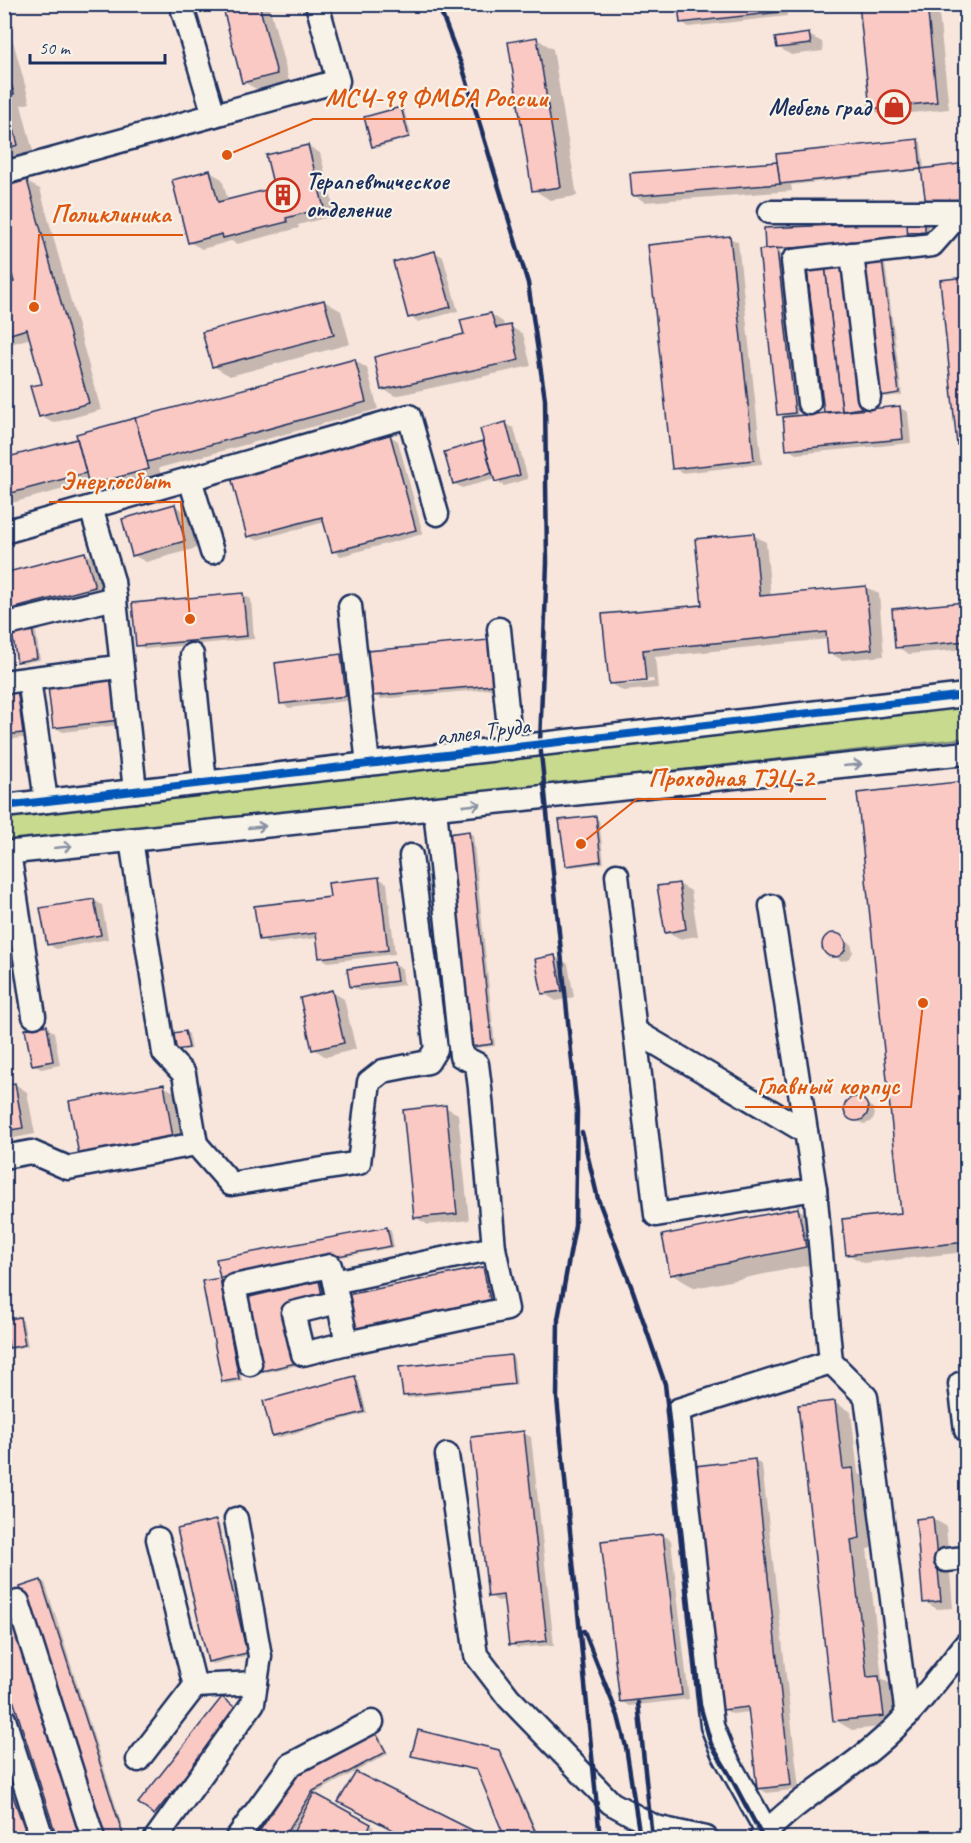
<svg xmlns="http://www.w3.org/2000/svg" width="971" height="1843" font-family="Caveat,sans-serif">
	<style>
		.green { fill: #c8da8e; stroke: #728476; stroke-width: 1.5 }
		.shadow { fill: #0003; fill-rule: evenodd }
		.building { fill: #fac9c4; stroke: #1b2f5e; stroke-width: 1.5 }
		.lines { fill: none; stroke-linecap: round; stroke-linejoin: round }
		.minor-casing { stroke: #1b2f5e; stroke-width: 27 }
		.minor { stroke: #f7f3e8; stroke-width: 22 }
		.rail { stroke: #1b2f5e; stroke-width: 4.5 }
		.cycleway-casing { stroke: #f7f3e8; stroke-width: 11 }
		.cycleway { stroke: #0057b8; stroke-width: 8 }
		.oneway { stroke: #8991a3 }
		.labels { text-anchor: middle; stroke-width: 4.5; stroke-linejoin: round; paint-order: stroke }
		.poi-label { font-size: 24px; font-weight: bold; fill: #1b2f5e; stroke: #f7f3e8; text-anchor: end }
		.street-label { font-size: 24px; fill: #1b2f5e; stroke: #f7f3e8 }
		.leader { fill: none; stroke: #de5710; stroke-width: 2 }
		.callout-dot { fill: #de5710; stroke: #f7f3e8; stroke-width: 2 }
		.callout-label { font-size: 26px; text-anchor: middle; font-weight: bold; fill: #de5710; stroke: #f7f3e8; stroke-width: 4.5; stroke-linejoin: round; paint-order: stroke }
	</style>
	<rect width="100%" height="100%" fill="#f8e6dd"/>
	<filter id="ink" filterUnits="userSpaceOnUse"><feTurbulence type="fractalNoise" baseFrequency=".0167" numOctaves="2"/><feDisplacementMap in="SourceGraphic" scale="12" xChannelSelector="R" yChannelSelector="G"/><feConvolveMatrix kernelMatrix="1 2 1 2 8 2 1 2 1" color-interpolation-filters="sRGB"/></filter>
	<g filter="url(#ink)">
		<polygon class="green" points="966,706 966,738 5,845 4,813"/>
		<g class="shadow">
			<polygon points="223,4 269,4 289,81 256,89 244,82"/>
			<polygon points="679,4 810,4 810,6 786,9 787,16 689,27 681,22"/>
			<polygon points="860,4 938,4 949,109 883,116 871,108"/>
			<polygon points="4,8 30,103 21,105 34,155 4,162"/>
			<polygon points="809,35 822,42 823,51 791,55 778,47"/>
			<polygon points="537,39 553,49 577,196 550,200 534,190"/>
			<polygon points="401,108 404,110 411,135 374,144"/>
			<polygon points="412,137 377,148 376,147"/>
			<polygon points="918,140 921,142 924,170 966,164 966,201 931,205 923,170 791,185 792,191 645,202 633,195 632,175 779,163"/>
			<polygon points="308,146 320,153 336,215 298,225 299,228 237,244 231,241 202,249 189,242 210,172 222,179 228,201 276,189"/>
			<polygon points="27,182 40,189 101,410 53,423 40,416 44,385 31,338 4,346 4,286 16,283"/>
			<polygon points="924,223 928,225 928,233 910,234 911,244 780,250 798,417 830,414 825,412 848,268 864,411 900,408 908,412 911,443 796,454 788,449 785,416 779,414 766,230"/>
			<polygon points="730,238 738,242 762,464 682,473 674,468"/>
			<polygon points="435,252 443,257 458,311 418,322 410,317"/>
			<polygon points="882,261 885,263 902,395 886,397 882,395"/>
			<polygon points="966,279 966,449 959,444 942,281"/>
			<polygon points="324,301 341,311 350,344 230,376 213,366"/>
			<polygon points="491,314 503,322 505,328 511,327 523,334 531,366 395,396 383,389 465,335"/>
			<polygon points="355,361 367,368 378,409 159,468 161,476 103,491 91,484 90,482 4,505 4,460"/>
			<polygon points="506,424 514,428 528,479 504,486 496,482 495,479 462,488 454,483 446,453 485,442"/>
			<polygon points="390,436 398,441 423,534 341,556 333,551 325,522 256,540 248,536"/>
			<polygon points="175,506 187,513 197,548 146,562 133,555"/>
			<path d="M753,535L766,542L771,597L866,587L879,594L884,656L842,660L830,653L828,639L655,657L658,688L623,691L611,684L604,616L703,606ZM653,679L654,682L621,685V682Z"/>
			<polygon points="4,551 11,573 85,553 102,563 111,597 4,625"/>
			<polygon points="242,594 251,599 254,639 146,649 138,645"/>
			<polygon points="966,604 966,649 909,654 897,647 893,611"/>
			<polygon points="32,630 36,632 40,660 22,663 18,661"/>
			<polygon points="489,642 500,688 381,699 373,695"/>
			<polygon points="341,656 349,660 354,700 289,708 281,703"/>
			<polygon points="122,685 127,724 63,732 54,727"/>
			<polygon points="17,689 25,694 30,737 4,740 4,691"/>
			<polygon points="966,782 966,1252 864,1263 847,1254 903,1214 858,794"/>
			<polygon points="595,818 599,820 604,863 571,867 567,865"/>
			<polygon points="469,833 473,835 495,1046 475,1048 471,1046"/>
			<polygon points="378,878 387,883 395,954 328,962 320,957 318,938 268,944 260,939 332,898"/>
			<polygon points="679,884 691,891 698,936 679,939 666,932"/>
			<polygon points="94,900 102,905 108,939 56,949 48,944"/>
			<polygon points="835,935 851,944 853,952 850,958 842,961 826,952 824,945 827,937"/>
			<polygon points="555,957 568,964 574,997 556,1001 543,993"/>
			<polygon points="394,964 402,969 404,985 359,991 351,986"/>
			<polygon points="331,991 344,999 356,1049 326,1057 314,1049"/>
			<polygon points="46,1027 54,1032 60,1065 41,1069 33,1064"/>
			<polygon points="185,1032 189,1034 191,1049 181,1051 178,1049"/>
			<polygon points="15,1084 27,1092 35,1134 4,1140 4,1086"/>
			<polygon points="163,1086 180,1095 189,1147 80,1154"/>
			<polygon points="857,1099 873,1108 875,1115 871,1122 864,1124 848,1116 845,1109 849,1101"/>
			<polygon points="445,1107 458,1114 469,1220 428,1225 415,1217"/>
			<polygon points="798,1209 822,1223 830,1261 695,1288 671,1274"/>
			<polygon points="387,1228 391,1230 394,1247 222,1280 242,1381 226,1384 223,1382 204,1283 221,1279 218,1260"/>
			<polygon points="483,1268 487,1270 493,1301 354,1331 350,1329"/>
			<polygon points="318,1282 322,1284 326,1301 286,1310 299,1365 267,1372 263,1370 247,1299"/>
			<polygon points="19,1319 23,1321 28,1346 14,1349 11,1347"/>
			<polygon points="511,1356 514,1359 517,1385 408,1398 404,1396"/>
			<polygon points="355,1378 358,1380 367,1413 277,1438 273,1436"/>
			<polygon points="835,1403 851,1412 858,1473 869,1480 877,1547 867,1549 882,1679 896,1687 900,1725 852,1730 835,1720"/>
			<polygon points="523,1433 531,1437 554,1645 518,1648 510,1644 505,1600 498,1601 490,1596"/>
			<polygon points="754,1460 762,1465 799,1789 767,1793 758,1788 750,1712 732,1714 723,1709"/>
			<polygon points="933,1519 946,1526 953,1608 937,1609 925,1602"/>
			<polygon points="215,1521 219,1524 250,1655 213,1664 209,1662"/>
			<polygon points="663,1535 671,1540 689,1699 629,1706 621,1701"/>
			<polygon points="41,1581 45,1583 126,1838 101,1838"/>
			<polygon points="9,1615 13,1617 82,1838 59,1838 4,1666"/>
			<polygon points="240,1712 158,1816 140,1803"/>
			<polygon points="375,1733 379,1735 388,1754 316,1793 314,1796 374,1827 368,1838 354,1838 339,1831 335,1838 311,1838 296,1830 299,1824 297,1823 287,1838 257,1838 300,1772"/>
			<polygon points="498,1751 502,1754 540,1838 507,1838 479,1771 416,1757"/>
			<polygon points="4,1765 30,1838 4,1838"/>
			<polygon points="357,1774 485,1838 412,1838 340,1802"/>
		</g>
		<g class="building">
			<polygon points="222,4 259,4 277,74 242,83"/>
			<polygon points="678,4 784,4 778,5 779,12 680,23"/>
			<polygon points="859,4 927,4 937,102 870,109"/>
			<polygon points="809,33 811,44 777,48 775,38"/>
			<polygon points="537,37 561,187 532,191 508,42"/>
			<polygon points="4,58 14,94 5,96 18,145 4,149"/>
			<polygon points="401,107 409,137 372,147 364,117"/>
			<polygon points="918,139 921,169 780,184 776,154"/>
			<polygon points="308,145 324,208 286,218 287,222 223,238 222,234 188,243 172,180 210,170 218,202 274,188 266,155"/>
			<polygon points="777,162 780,184 632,196 630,173"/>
			<polygon points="966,163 966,199 926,204 921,169"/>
			<polygon points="27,180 89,403 39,417 30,386 42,384 27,329 4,336 4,285 14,282 4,247 4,187"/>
			<polygon points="925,221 925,232 907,233 907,222"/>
			<polygon points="907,222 908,243 765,249 764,228"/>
			<polygon points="730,236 754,460 672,469 648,245"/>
			<polygon points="777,248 795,413 777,415 759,250"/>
			<polygon points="435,251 451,307 408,318 393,262"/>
			<polygon points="882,260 899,393 881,396 864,262"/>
			<polygon points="845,265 861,408 842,411 825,266"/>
			<polygon points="825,266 842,411 824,412 807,269"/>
			<polygon points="966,277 966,444 957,445 940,280"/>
			<polygon points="324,300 334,335 212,367 202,332"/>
			<polygon points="491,313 496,328 511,325 519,360 381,390 374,357 464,334 460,320"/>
			<polygon points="355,359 366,402 147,462 135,418"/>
			<polygon points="900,406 903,439 786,450 783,417"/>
			<polygon points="135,418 149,469 89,485 76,434"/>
			<polygon points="506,422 520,475 495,482 480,429"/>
			<polygon points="390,434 416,530 332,552 322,517 247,537 231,477"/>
			<polygon points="77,439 86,473 4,495 4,458"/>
			<polygon points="483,441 492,473 453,484 444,452"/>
			<polygon points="175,504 185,541 132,556 122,519"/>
			<polygon points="754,533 760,596 866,586 872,649 828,654 826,632 643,650 646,681 609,684 602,614 702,605 695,539"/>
			<polygon points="85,552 95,587 4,611 4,573"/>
			<polygon points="243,593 247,636 136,646 132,603"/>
			<polygon points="966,602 966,641 895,648 892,609"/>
			<polygon points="32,628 37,658 17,662 12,632"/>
			<polygon points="489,640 493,685 371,696 367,651"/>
			<polygon points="341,654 346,696 280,704 275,663"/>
			<polygon points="114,678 119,720 53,728 48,687"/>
			<polygon points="17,688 23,733 4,735 4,689"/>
			<polygon points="966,781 966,1242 846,1255 842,1219 901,1213 857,793"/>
			<polygon points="596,816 601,861 566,866 559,820"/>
			<polygon points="469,831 492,1044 470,1047 448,834"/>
			<polygon points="379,877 388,950 319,958 316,933 259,940 254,906 330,897 328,883"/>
			<polygon points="679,883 686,929 665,933 657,886"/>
			<polygon points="94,899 101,935 47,945 40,908"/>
			<circle cx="834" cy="945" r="12"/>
			<polygon points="555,955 562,991 542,994 535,959"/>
			<polygon points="394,962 397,981 350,987 347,969"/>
			<polygon points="332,990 344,1043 312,1050 300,998"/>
			<polygon points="47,1025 53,1061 32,1065 25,1029"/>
			<polygon points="185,1031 189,1048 176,1050 173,1033"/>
			<polygon points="15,1083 23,1128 4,1131 4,1085"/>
			<polygon points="164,1084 173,1138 79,1155 69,1101"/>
			<circle cx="856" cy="1109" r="12"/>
			<polygon points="446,1105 457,1214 414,1218 403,1110"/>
			<polygon points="798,1208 806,1247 670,1275 662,1235"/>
			<polygon points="387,1227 391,1246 220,1278 216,1259"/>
			<polygon points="483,1267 490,1300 349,1330 342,1296"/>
			<polygon points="220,1278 239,1379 222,1382 202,1281"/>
			<polygon points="319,1281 323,1300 283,1309 296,1363 262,1371 245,1298"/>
			<polygon points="20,1317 25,1345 9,1348 4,1320"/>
			<polygon points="511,1355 514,1384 403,1396 399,1367"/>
			<polygon points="355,1376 364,1412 272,1436 263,1401"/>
			<polygon points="835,1401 843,1469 853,1468 860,1538 851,1540 867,1677 879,1676 884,1716 833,1721 798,1405"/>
			<polygon points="524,1431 547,1641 509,1645 503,1595 488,1597 471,1437"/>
			<polygon points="755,1459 791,1785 757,1789 748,1707 722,1710 695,1466"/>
			<polygon points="933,1517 941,1601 923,1603 916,1519"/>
			<polygon points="216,1520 247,1653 208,1662 177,1529"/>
			<polygon points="663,1534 682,1695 620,1702 601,1541"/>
			<polygon points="41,1580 124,1838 100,1838 20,1587"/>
			<polygon points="9,1613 80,1838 57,1838 4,1671 4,1615"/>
			<polygon points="222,1697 238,1710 154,1815 138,1803"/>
			<polygon points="418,1730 499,1750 538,1838 505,1838 477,1770 411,1756"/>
			<polygon points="375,1732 386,1752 313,1791 283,1838 255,1838 299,1771"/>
			<polygon points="4,1771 28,1838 4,1838"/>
			<polygon points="356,1772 488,1838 409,1838 338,1802"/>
			<polygon points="314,1793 371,1824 364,1838 351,1838 335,1830 331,1838 308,1838 294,1831"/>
		</g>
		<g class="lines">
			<g class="minor-casing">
				<g id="minor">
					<polyline points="181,4 214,115"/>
					<polyline points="4,173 338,81 317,4"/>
					<polyline points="770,212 966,212"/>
					<polyline points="852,254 869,397"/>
					<polyline points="809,403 793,261 932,245 961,212"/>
					<polyline points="190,479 212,552"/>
					<polyline points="91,508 113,581 135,791"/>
					<polyline points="4,532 409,416 437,514"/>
					<polyline points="350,606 368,764"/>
					<polyline points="4,625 115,598"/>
					<polyline points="499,629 511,748"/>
					<polyline points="192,655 205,783"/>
					<polyline points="29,679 46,801"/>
					<polyline points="4,682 110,668"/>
					<polyline points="4,806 966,695"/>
					<polyline points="131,840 164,1053 184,1074 196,1144"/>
					<polyline points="4,853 966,753"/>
					<polyline points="9,853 34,1016"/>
					<polyline points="617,875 656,1215 815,1189 831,1362 866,1397 907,1716"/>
					<polyline points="771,906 815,1189"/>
					<polyline points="635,1031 806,1132"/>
					<polyline points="4,1157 31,1152 68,1168 196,1144 231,1184 359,1163 369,1082 383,1071 428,1062 436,1049 411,856"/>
					<polyline points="334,1282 347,1343 507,1309 494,1248"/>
					<polyline points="338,1302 293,1313 303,1354 347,1343"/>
					<polyline points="250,1364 234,1286 330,1266 334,1282 494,1248 480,1088 477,1064 461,1056 435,809"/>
					<polyline points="960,1384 966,1430"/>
					<polyline points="447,1455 476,1655 509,1698 611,1803 655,1827 706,1838"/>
					<polyline points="158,1539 195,1686 256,1683"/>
					<polyline points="946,1560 966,1558"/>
					<polyline points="18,1602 93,1838"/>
					<polyline points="4,1719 42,1838"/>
					<polyline points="138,1760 195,1686"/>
					<polyline points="767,1832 722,1751 712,1726 678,1410 831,1362"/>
					<polyline points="156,1838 253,1703 260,1656 236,1519"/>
					<polyline points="237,1838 290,1765 372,1722"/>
					<path d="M761,1838C794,1801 838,1778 875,1746C910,1717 938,1679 966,1644"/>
				</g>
			</g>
			<use href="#minor" class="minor"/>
			<g class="rail">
				<polyline points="438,4 463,69 528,283 545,399 547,563 540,743 577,1111 575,1226 558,1319 557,1398 600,1838"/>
				<polyline points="582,1132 598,1199 633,1291 665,1384 700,1705 711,1744 729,1774 763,1838"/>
				<polyline points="584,1631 618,1716 626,1747 640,1838"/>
				<polyline points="638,1703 652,1838"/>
			</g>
			<g class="cycleway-casing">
				<polyline id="cycleway" points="4,806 966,695"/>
			</g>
			<use href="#cycleway" class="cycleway"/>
		</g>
		<defs><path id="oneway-shaft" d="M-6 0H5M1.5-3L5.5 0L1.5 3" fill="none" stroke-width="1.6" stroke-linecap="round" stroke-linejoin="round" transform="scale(1.5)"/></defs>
		<g class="oneway">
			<use href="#oneway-shaft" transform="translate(853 765) rotate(-6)"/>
			<use href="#oneway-shaft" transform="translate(472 805) rotate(-6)"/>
			<use href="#oneway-shaft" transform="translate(257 827) rotate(-6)"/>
			<use href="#oneway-shaft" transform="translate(63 847) rotate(-6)"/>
		</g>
	</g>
	<defs>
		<g id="shop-ring" transform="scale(1.725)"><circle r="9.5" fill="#f7f3e8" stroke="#c8321e" stroke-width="1.5"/><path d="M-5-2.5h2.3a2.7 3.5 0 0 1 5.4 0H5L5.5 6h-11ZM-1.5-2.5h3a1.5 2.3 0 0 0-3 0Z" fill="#c8321e"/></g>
		<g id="building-ring" transform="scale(1.725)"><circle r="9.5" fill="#f7f3e8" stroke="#c8321e" stroke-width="1.5"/><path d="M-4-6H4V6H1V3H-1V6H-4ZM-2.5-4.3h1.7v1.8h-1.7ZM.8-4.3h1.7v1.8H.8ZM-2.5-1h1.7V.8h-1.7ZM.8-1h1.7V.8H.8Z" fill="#c8321e"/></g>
	</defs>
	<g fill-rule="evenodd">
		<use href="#shop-ring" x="894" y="107"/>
		<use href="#building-ring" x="283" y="195"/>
	</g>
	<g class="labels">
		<g class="poi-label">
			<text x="871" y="115">Мебель град</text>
			<text x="306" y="189" text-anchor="start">Терапевтическое<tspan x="306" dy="28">отделение</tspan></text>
		</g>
		<g class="street-label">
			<text transform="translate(483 731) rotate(-7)" y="8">аллея Труда</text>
		</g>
	</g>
	<path class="leader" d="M227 155L313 119H559M34 307L39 235H183M190 619L181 502H49M581 844L637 799H826M923 1003L911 1107H745"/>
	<g class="callout-dot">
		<circle cx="227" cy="155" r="6"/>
		<circle cx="34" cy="307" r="6"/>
		<circle cx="190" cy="619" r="6"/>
		<circle cx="581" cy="844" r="6"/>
		<circle cx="923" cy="1003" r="6"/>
	</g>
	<g class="callout-label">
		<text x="436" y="106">МСЧ-99 ФМБА России</text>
		<text x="111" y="222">Поликлиника</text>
		<text x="115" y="489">Энергосбыт</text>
		<text x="731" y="786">Проходная ТЭЦ-2</text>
		<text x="828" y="1094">Главный корпус</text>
	</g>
	<rect width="971" height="1843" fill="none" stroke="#f7f3e8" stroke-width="24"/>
	<rect x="12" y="12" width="947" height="1819" fill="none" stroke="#1b2f5e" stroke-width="2" filter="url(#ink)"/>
	<path d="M30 54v9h135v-9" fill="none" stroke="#1b2f5e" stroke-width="3"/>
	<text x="39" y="54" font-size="18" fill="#1b2f5e" stroke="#f7f3e8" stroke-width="4.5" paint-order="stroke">50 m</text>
</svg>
